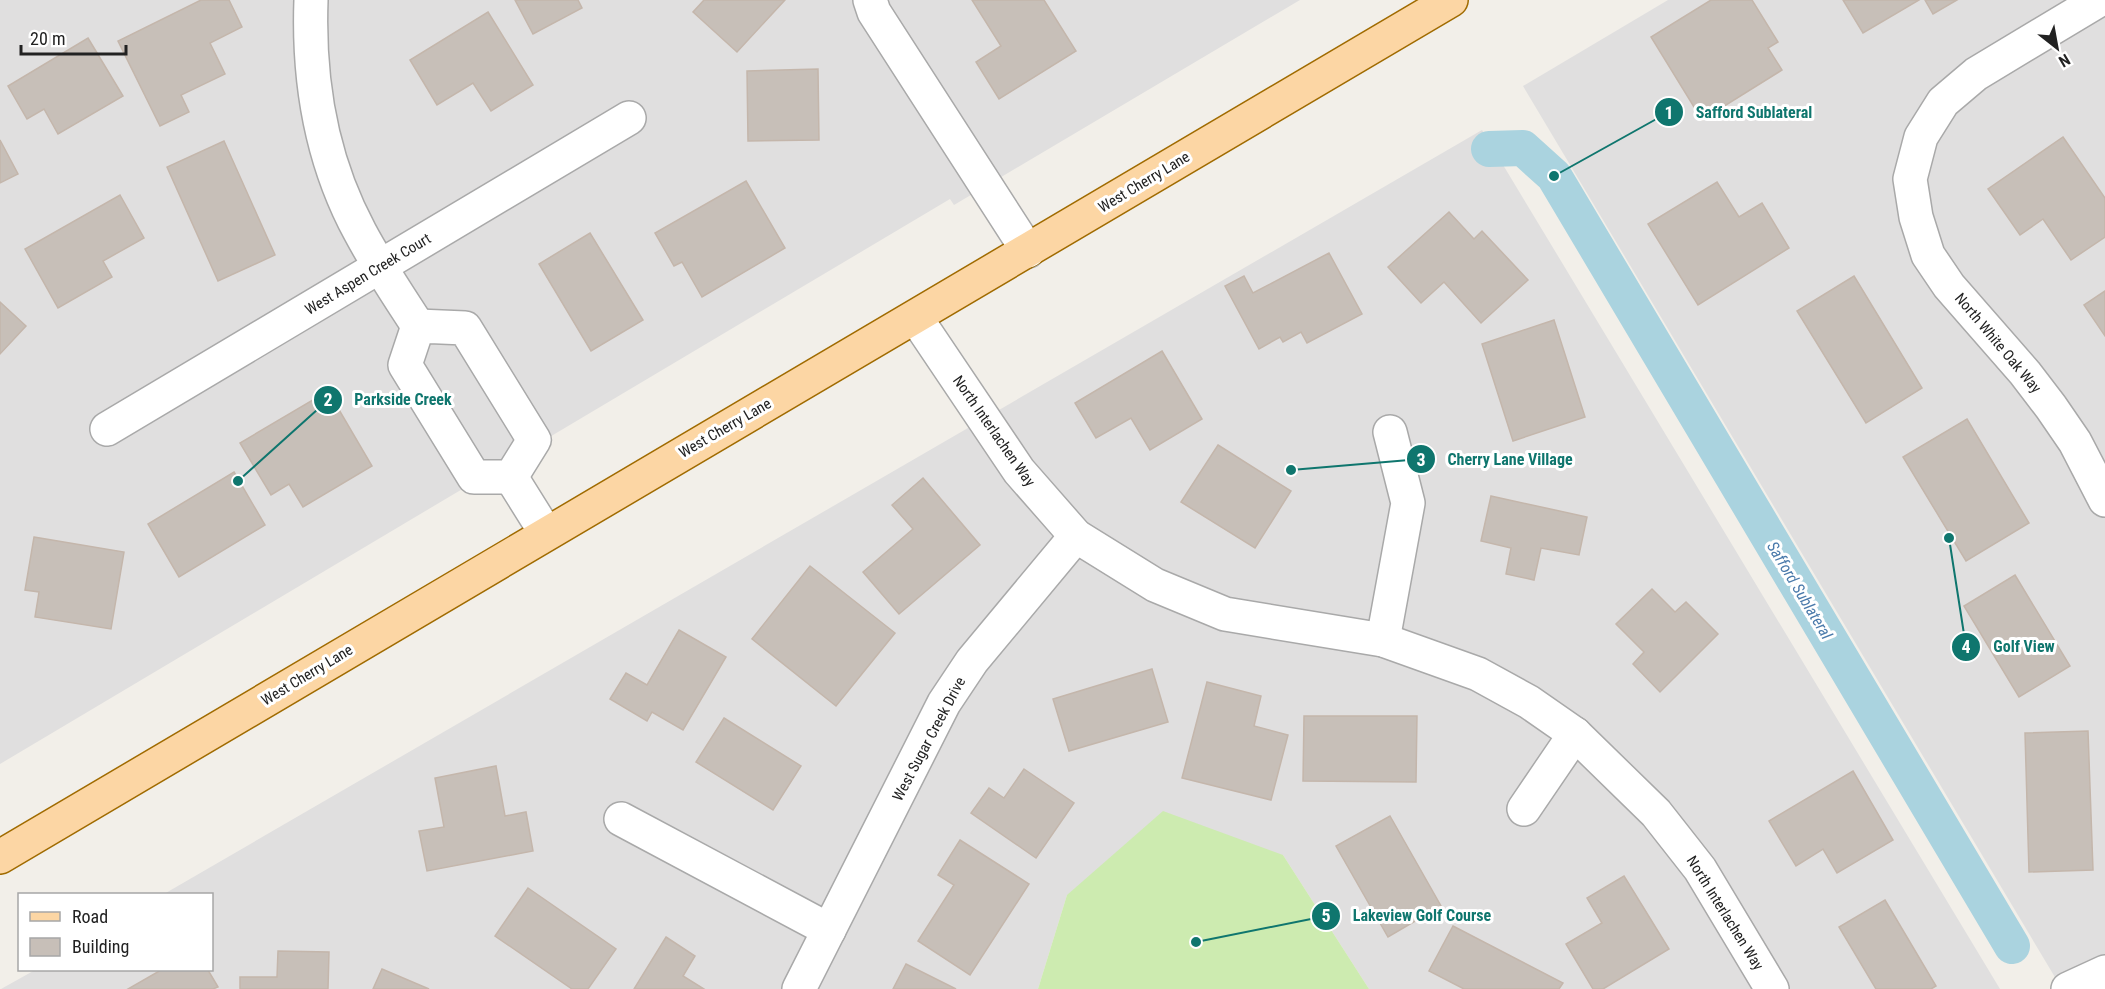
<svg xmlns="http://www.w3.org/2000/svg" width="2105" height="989" font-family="'Roboto Condensed',sans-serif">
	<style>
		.residential { fill: #e0dfdf }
		.grass { fill: #cdebb0 }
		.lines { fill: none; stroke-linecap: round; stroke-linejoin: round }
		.canal { stroke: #aad3df; stroke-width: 36 }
		.building { fill: #c7bfb8; stroke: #c4b6ab; stroke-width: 1.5 }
		.minor-casing { stroke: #a9a9a9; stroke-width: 36 }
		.major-casing { stroke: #a06b00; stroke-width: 36 }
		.minor { stroke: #fff; stroke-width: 33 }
		.major { stroke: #fcd6a4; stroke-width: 33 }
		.labels { text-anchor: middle; stroke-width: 6; stroke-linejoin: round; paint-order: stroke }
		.street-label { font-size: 15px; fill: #222; stroke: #fff }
		.water-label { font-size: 16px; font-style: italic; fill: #4a7aab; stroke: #fff }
		.leader { fill: none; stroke: #0f766e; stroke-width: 2 }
		.callout-dot { fill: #0f766e; stroke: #fff; stroke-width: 2 }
		.mark-label { font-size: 18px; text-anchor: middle; font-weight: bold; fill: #fff }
		.callout-label { font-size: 16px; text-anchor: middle; font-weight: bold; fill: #0f766e; stroke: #fff; stroke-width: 6; stroke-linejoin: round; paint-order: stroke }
	</style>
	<rect width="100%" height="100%" fill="#f2efe9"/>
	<g class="residential">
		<polygon points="0,0 1300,0 954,205 950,199 0,764"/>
		<polygon points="1668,0 2105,0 2105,989 2062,989 1523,86"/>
		<polygon points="1482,130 2000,989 1369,989 1283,855 1067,895 1038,989 1,989 35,970 212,970 212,894 164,894"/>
	</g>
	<polygon class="grass" points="1163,811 1283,855 1369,989 1038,989 1067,895"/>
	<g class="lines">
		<polyline class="canal" points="1489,149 1523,148 1554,176 2012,946"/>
	</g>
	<g class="building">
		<polygon points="201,0 229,0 242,27 210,43 225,74 181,95 189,112 160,126 118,41"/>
		<polygon points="515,0 578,0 582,8 533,34"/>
		<polygon points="704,0 785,0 737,52 693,12"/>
		<polygon points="972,0 1044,0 1076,51 999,99 976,62 1001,46"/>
		<polygon points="1711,0 1752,0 1778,42 1768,48 1782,70 1702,120 1651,37"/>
		<polygon points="1843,0 1919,0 1863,33"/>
		<polygon points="1925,0 1957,0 1933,14"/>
		<polygon points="488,12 533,85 491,111 473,83 437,105 410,60"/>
		<polygon points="88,38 123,96 58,134 44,109 27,119 8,86"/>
		<polygon points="818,69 819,140 748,141 747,71"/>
		<polygon points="2063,137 2105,198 2105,237 2071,260 2043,219 2020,235 1988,189"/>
		<polygon points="0,140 18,174 0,183"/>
		<polygon points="224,141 275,255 218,281 167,167"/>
		<polygon points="746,181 785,248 702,297 682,262 674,266 655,233"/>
		<polygon points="1717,182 1739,217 1762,203 1789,248 1698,305 1648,224"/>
		<polygon points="120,195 144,238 103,261 112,277 58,308 25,249"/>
		<polygon points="1449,212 1474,239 1482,231 1528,280 1481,323 1444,282 1421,303 1388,267"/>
		<polygon points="590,233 643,320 591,351 539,264"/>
		<polygon points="1329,253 1362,314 1307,343 1301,332 1283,342 1280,337 1259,349 1225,286 1244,276 1253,293"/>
		<polygon points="1854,276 1922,388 1866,423 1797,311"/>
		<polygon points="2105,291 2105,336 2084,305"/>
		<polygon points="0,302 26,326 0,354"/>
		<polygon points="1554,320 1585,417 1513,441 1482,344"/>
		<polygon points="1162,351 1202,419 1150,450 1131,418 1096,438 1075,403"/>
		<polygon points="328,391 372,466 303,507 289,484 271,495 240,443"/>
		<polygon points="1967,419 2029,523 1966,561 1903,457"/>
		<polygon points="1218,445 1291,491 1255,548 1181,502"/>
		<polygon points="234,472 265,525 179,577 148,524"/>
		<polygon points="923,478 980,545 899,614 863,572 913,529 892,505"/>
		<polygon points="1491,496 1587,517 1579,555 1541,548 1534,580 1506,574 1511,548 1481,541"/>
		<polygon points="34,537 124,552 111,629 35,617 39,592 25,590"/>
		<polygon points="810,566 895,633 836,706 752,639"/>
		<polygon points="2015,575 2070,666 2019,697 1964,606"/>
		<polygon points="1652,589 1675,612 1686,602 1718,634 1660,692 1633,664 1644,652 1616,624"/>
		<polygon points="679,630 726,657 683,730 652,712 647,721 610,699 626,673 647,685"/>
		<polygon points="1152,669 1168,722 1069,751 1053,699"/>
		<polygon points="1207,682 1261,696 1254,726 1288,735 1271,800 1182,778"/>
		<polygon points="1304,716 1417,716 1416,782 1303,781"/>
		<polygon points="724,718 801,766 773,810 696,762"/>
		<polygon points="2088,731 2093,870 2029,872 2025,733"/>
		<polygon points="496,766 505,816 526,812 533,851 427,871 419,831 444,827 435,778"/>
		<polygon points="1024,769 1074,803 1036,858 971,813 989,788 1004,798"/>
		<polygon points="1853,771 1893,840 1837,873 1823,849 1796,866 1769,821"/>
		<polygon points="1390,816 1441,906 1388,937 1336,846"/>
		<polygon points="960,840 1029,884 970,975 918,941 954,885 938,875"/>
		<polygon points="1624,876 1669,949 1603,989 1593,989 1566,944 1602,923 1587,898"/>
		<polygon points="528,888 616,949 588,989 572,989 495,936"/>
		<polygon points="1885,900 1936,986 1931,989 1876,989 1839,927"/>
		<polygon points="1453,926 1563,983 1559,989 1464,989 1429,971"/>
		<polygon points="666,937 695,956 683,976 704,989 634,989"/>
		<polygon points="278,951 329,952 328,989 240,989 240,977 277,977"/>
		<polygon points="906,964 956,989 893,989"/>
		<polygon points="382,969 429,989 373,989"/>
		<polygon points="161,970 208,970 218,987 213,989 128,989"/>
	</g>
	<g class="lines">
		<g class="minor-casing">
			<g id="minor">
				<path d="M311,0C308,81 321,160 360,232C377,264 398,295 418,326"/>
				<polyline points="870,0 874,12 1028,251"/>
				<polyline points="2099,0 1976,74 1943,102 1921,137 1910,179 1916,217 1928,255 1949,286 2025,373 2051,407 2075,442 2105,500"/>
				<polyline points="916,318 1019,471 1076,536 1155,585 1225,614 1383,640 1478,674 1529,702 1575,734 1656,813 1700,869 1772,989"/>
				<polygon points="418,326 465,328 534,440 511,477 474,477 405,365"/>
				<polyline points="107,429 629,118"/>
				<polyline points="511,477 546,533"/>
				<polyline points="1383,640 1408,503 1390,432"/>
				<polyline points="1524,809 1575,734"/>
				<polyline points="621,819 829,930"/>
				<polyline points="799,989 944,703 972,661 1076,536"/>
				<polyline points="2068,989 2105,972"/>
			</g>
		</g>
		<g class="major-casing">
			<polyline id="major" points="0,857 1451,0"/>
		</g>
		<use href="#minor" class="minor"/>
		<use href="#major" class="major"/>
	</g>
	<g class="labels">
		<g class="street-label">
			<text transform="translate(1144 182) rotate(-31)" y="5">West Cherry Lane</text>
			<text transform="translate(368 274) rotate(-31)" y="5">West Aspen Creek Court</text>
			<text transform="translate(1998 343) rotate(50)" y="5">North White Oak Way</text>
			<text transform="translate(725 428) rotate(-30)" y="5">West Cherry Lane</text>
			<text transform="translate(994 431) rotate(55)" y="5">North Interlachen Way</text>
			<text transform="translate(307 675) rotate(-31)" y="5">West Cherry Lane</text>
			<text transform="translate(929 739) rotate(-62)" y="5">West Sugar Creek Drive</text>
			<text transform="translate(1725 913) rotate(58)" y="5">North Interlachen Way</text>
		</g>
		<g class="water-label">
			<text transform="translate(1800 590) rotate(59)" y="6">Safford Sublateral</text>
		</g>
	</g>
	<path class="leader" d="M1554 176L1669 112M238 481L328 400M1291 470L1421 459M1949 538L1966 647M1196 942L1326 916"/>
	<g class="callout-dot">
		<circle cx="1554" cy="176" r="6"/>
		<circle cx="238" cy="481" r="6"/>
		<circle cx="1291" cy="470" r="6"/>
		<circle cx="1949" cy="538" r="6"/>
		<circle cx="1196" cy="942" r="6"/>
		<circle cx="1669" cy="112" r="15"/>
		<circle cx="328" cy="400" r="15"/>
		<circle cx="1421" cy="459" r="15"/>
		<circle cx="1966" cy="647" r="15"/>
		<circle cx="1326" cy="916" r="15"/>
	</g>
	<g class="mark-label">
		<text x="1669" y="119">1</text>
		<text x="328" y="406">2</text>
		<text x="1421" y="466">3</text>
		<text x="1966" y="653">4</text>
		<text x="1326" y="922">5</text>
	</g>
	<g class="callout-label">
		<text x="1754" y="118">Safford Sublateral</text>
		<text x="403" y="405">Parkside Creek</text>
		<text x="1510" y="465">Cherry Lane Village</text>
		<text x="2024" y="652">Golf View</text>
		<text x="1422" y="921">Lakeview Golf Course</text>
	</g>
	<rect x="18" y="893" width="195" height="78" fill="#ffffff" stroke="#a7a7a7" stroke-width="1.5"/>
	<rect x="30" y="912" width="30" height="9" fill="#fcd6a4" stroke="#a7a7a7" stroke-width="1.5"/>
	<text x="72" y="923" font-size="18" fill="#222222">Road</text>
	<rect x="30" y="938" width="30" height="18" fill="#c7bfb8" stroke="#a7a7a7" stroke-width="1.5"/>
	<text x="72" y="953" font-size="18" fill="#222222">Building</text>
	<g transform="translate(2057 48) rotate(149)" stroke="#ffffff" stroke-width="4.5" paint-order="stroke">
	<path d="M0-4.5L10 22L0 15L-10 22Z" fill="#222222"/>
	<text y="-9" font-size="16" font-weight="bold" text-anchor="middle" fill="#222222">N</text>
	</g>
	<path d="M21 45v9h105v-9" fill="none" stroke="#222222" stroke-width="3"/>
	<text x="30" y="45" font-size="18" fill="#222222" stroke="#ffffff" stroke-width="4.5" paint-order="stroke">20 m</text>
</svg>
